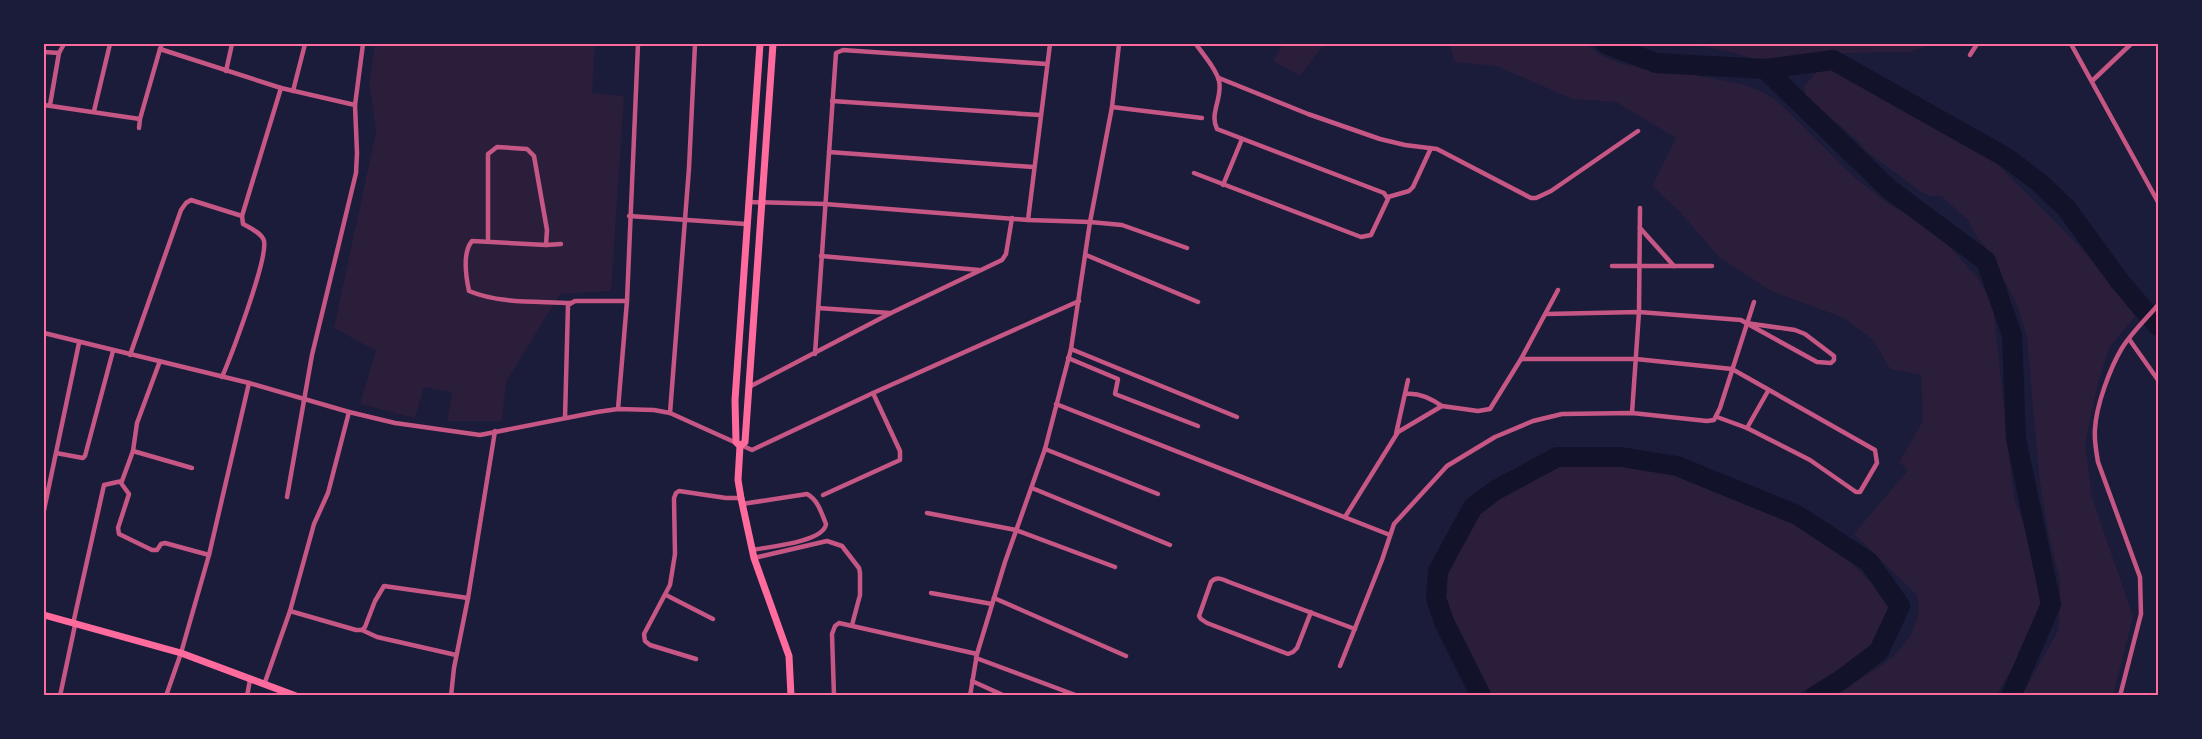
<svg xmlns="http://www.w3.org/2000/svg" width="2202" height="739" font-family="'Space Grotesk',sans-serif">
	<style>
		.green { fill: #2a1e3b }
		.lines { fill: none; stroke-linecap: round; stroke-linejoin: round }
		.river { stroke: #12122b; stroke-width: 20 }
		.minor { stroke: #c65784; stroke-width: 4.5 }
		.secondary { stroke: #ff6b9d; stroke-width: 7 }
		.neatline { fill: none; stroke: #ff6b9d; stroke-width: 2 }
	</style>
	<rect width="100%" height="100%" fill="#1b1b3a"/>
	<g class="green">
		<polygon points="375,44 595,44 592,93 624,96 611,291 560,294 506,382 502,421 447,421 452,392 424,387 415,418 360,404 376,351 334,328 376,132 369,82"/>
		<polygon points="1283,44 1324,44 1300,76 1273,61"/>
		<path d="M1449,44H1587L1600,55L1619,63L1650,70L1683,73L1742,84L1761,91L1778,102L1853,176L1891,206L1929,224L1977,277L1993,306L2014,498L2030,541L2042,592L2040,612L2035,632L1996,695H1832C1864,676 1911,656 1918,614C1919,608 1918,601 1917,595L1854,534L1908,470L1899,462L1923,421L1921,375L1890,369L1873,340L1844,318L1771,291L1719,257L1679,211L1652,186L1676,138L1616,102L1573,99L1496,66L1455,62Z"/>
		<polygon points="1691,44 1788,44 1795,45 1934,44 1910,52 1848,53 1768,61 1758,61 1739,54"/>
		<polygon points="1835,69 1858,78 1896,105 1991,158 2084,251 2135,316 2109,348 2098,383 2085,444 2092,497 2133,617 2113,695 2022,695 2059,629 2060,580 2049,537 2039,476 2027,338 2017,305 1990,253 1977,237 1968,220 1941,196 1931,196 1921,192 1866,151 1860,143 1806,96 1804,86 1817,72"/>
		<polygon points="1620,466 1674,475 1792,523 1851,563 1873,584 1893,615 1863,655 1797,695 1492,695 1453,618 1446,597 1448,574 1465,539 1480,513 1501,497 1559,467"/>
	</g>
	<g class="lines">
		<g class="river">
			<polyline points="1606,44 1656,63 1765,69 1889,189 1986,261 2012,335 2016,439 2051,604 2011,696"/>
			<polyline points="1765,69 1833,60 2007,158 2040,183 2067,209 2121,283 2158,326"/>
			<polyline points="1481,696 1444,622 1436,598 1438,571 1473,507 1496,490 1557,457 1621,457 1677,466 1797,515 1869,562 1900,606 1879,651 1841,680 1815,696"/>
		</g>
		<g class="minor">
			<polyline points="162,44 160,49 281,88 242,216"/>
			<polyline points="2071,44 2158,202"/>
			<polyline points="44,52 59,53"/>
			<polyline points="1970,55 1977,44"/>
			<polyline points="226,71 232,44"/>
			<polyline points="1219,78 1308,114 1380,139 1405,145 1437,149 1531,198 1536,198 1551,191 1638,131"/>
			<polyline points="2092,81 2131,44"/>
			<polyline points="281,88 355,105 357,153 356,173 312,355 287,497"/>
			<polyline points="293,91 305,44"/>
			<polyline points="832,101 1040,115"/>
			<polyline points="44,105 140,119"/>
			<polyline points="50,105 59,53 64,44"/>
			<polyline points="355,105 363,44"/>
			<polyline points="1112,107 1202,118"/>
			<polyline points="94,111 110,44"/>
			<polyline points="139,128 140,119 160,49"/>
			<polyline points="829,152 1033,167"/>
			<path d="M1194,173L1361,237L1371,235L1388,199L1384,193L1217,129C1209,114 1223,97 1219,81C1216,68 1203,55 1196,44"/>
			<polyline points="1223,185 1242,139"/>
			<polyline points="1388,197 1409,191 1413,187 1431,148"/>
			<polyline points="748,202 825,204 1028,220 1090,222 1122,225 1187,248"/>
			<polyline points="629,216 746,224"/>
			<polyline points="1028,220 1050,44"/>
			<polyline points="1640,228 1674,266"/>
			<path d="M488,241V154L497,147L527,149L534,156L547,230L546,245L472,241C462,253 466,277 469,291C500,304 538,301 571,303"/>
			<polyline points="546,245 561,244"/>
			<polyline points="1086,255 1198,302"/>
			<polyline points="821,256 979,270"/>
			<polyline points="1612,266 1712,266"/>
			<polyline points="818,308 890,313"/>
			<polyline points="1546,314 1639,312 1741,320 1746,323 1795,330 1805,334 1834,356 1834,360 1831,363 1817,362 1746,323"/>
			<polyline points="44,333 249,383 349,412 395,423 480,435 597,412 618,409 654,410 670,413 752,450 873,393 1079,301"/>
			<polyline points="2129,339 2158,380"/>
			<polyline points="1071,349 1237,417"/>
			<polyline points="815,354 836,53 843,50 1047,64"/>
			<path d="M130,355L181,210L186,203L191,200L242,216L243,224C250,228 262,233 264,241C268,259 231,356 222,377"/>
			<polyline points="1068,358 1118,379 1115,394 1198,426"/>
			<polyline points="1521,359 1636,359 1732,369 1875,450 1877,463 1860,492 1856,492 1810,460 1747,428 1717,417"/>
			<polyline points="749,387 891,313 1002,260 1006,254 1012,218"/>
			<path d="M1405,394C1418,392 1432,399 1442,406"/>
			<polyline points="1056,404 1390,535"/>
			<polyline points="618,409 627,301 638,44"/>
			<polyline points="670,413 689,168 695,44"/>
			<polyline points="1632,413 1639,312 1640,208"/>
			<polyline points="565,418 568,305 575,301 627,301"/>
			<polyline points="1747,428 1768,391"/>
			<polyline points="1396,434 1408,380"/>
			<polyline points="1045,449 1158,494"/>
			<polyline points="133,451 192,468"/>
			<polyline points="56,453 83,458 85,456 113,351"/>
			<polyline points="121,483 129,494 118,528 119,534 152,550 157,550 161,544 165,543 209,555"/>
			<polyline points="1032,488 1170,545"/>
			<polyline points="823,495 900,460 900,451 873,393"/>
			<path d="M742,504L807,494C818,500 821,512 826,524C824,542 768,547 752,550"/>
			<polyline points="44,510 79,343"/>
			<polyline points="927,513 1016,530 1115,567"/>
			<polyline points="1345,517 1398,432 1442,406 1478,411 1490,409 1521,359 1558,290"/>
			<polyline points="754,558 827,541 842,546 859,568 860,573 860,595 852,625"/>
			<polyline points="931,593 992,604"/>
			<polyline points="666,595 713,619"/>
			<polyline points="994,598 1126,656"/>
			<polyline points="290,611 356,630 362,630 365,627 375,601 384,586 468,598"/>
			<path d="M1311,612L1297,648L1293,652L1288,654L1207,623L1201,619L1199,616L1211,582C1216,576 1223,579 1229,582L1355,629"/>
			<polyline points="73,624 104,485 122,481 133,451 137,423 160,361"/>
			<polyline points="362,630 377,637 456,655"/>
			<polyline points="976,658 1078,696"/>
			<polyline points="696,659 650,645 645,641 644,634 670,585 675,554 674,498 676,493 679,491 726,498 741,498"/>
			<polyline points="1340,666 1382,560 1394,524 1447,466 1495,437 1533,421 1562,414 1632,413 1707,421 1714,420 1720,408 1754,302"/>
			<polyline points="972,681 1005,696"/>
			<polyline points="264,685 290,611 314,524 328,493 349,412"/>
			<polyline points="60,696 75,625"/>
			<polyline points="166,696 181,653 209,555 249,383"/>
			<polyline points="247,696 250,680"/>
			<polyline points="451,696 454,668 468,598 495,431"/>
			<polyline points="834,696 832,634 835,626 839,623 977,654"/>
			<polyline points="970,696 977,654 1005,562 1045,449 1071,349 1090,222 1112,107 1119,44"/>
			<path d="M2120,696L2141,614L2140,577L2098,462C2096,450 2094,440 2095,429C2096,406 2110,368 2122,348C2132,332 2146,319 2158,305"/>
		</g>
		<g class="secondary">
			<polyline points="760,44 735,400 736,442 740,446 738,480 741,498 754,558 789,656 791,696"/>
			<polyline points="740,446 745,442 773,44"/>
			<polyline points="44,615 181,653 296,696"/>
		</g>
	</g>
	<rect width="2202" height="739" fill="none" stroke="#1b1b3a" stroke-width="90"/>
	<rect x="45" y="45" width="2112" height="649" class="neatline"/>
</svg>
